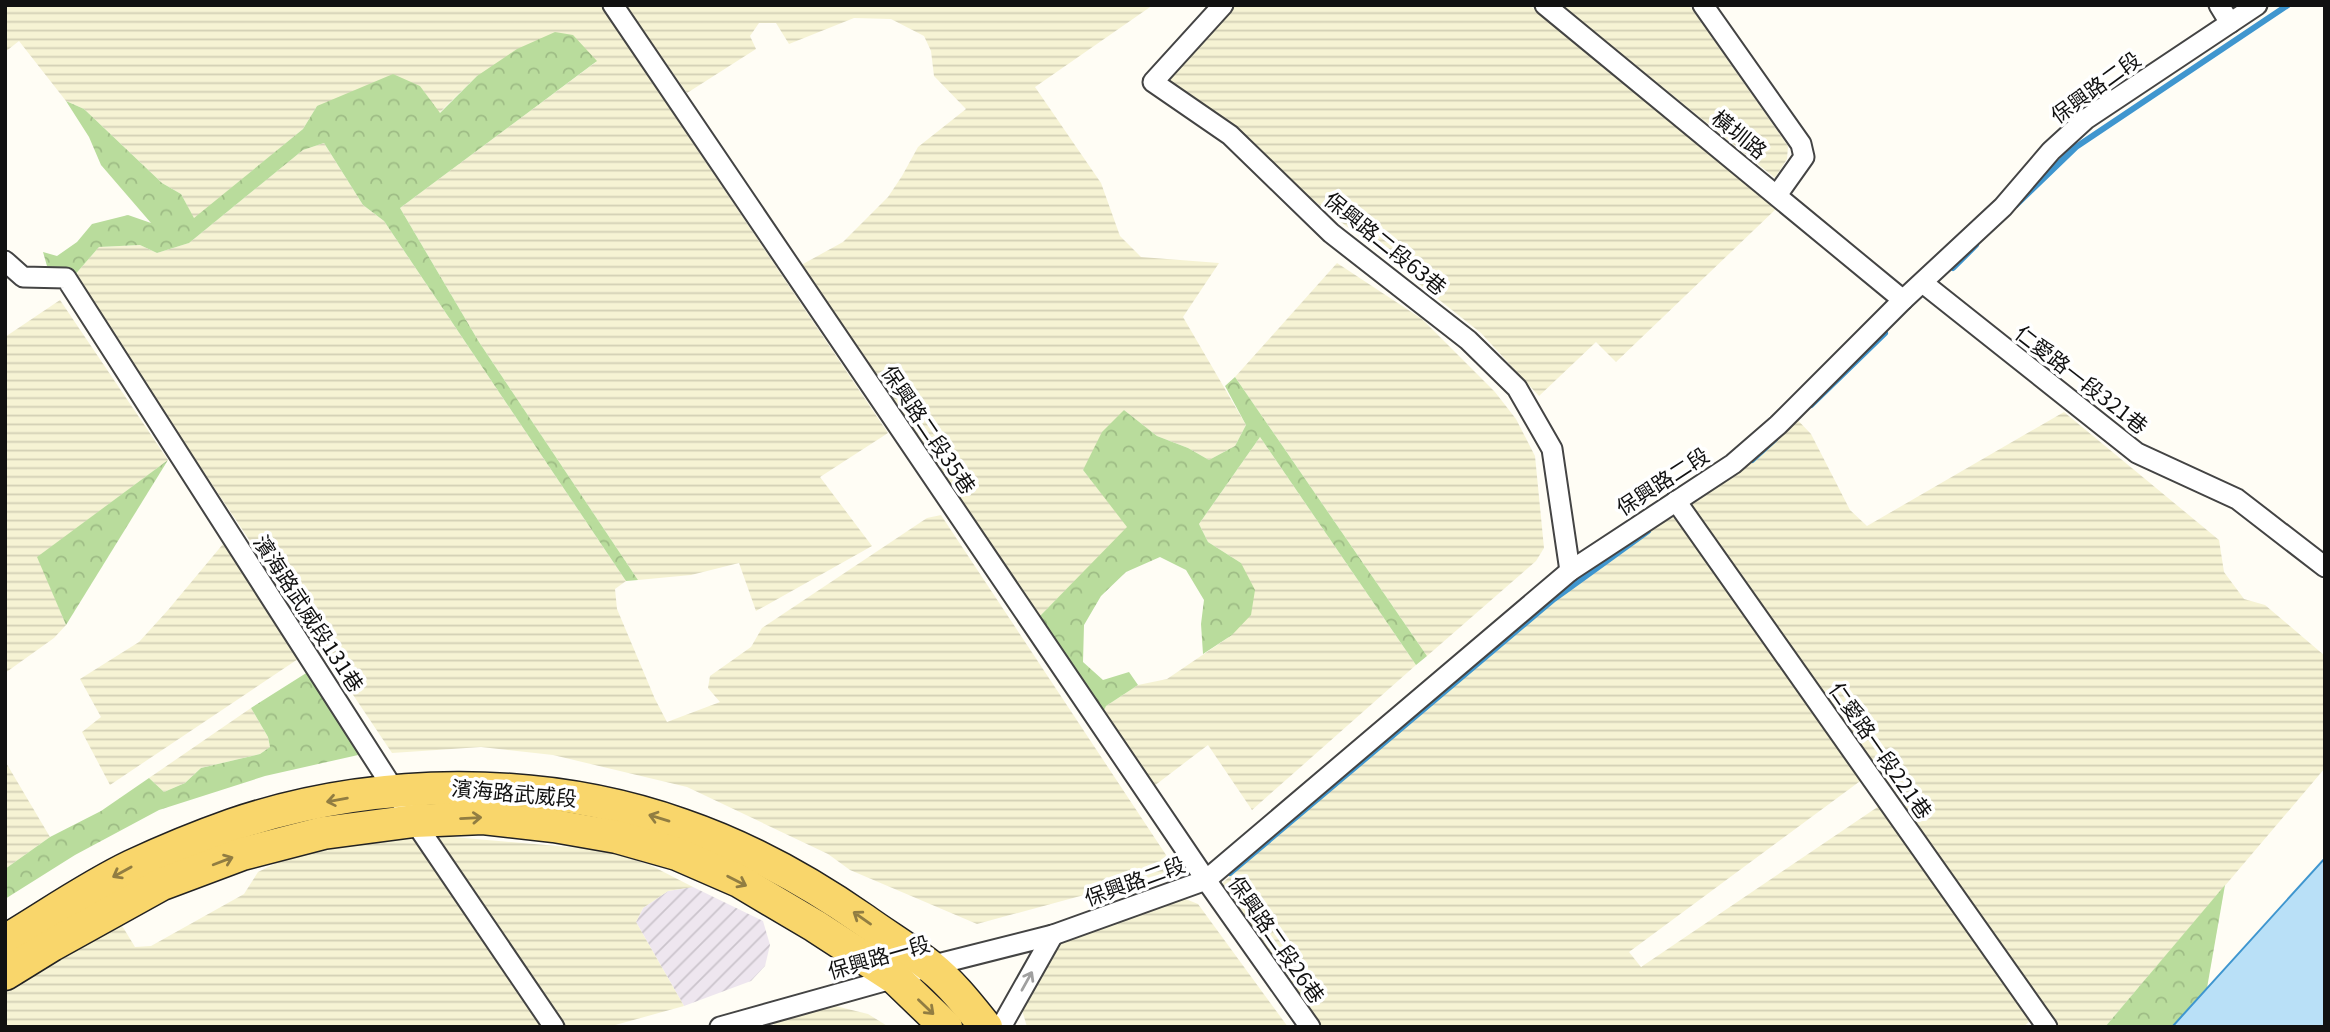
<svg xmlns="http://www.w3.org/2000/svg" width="2330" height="1032" font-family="Georgia,'Noto Sans TC',serif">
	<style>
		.industrial { fill: url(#industrial-furrows) }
		.farmland { fill: url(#farmland-rules) }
		.forest { fill: url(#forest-crowns) }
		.water { fill: #b9e0f7; stroke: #3f96cf; stroke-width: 2 }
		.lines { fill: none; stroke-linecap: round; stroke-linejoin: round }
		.stream { stroke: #3f96cf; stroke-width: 6 }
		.minor-casing { stroke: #444; stroke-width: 23 }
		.primary-casing { stroke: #222; stroke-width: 35 }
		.minor { stroke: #fff; stroke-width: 19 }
		.primary { stroke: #f9d66b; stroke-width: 32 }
		.oneway { stroke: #917d42 }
		.oneway2 { stroke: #a0a0a0 }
		.labels { text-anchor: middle; stroke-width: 7; stroke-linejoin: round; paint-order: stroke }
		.street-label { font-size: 21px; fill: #111; stroke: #fff }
	</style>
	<defs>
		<pattern id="industrial-furrows" width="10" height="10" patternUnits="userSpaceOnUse" patternTransform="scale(1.75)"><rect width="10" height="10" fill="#eee6ef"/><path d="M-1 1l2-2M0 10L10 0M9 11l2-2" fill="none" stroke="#cbc4cc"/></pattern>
		<pattern id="farmland-rules" width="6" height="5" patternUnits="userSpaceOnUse" patternTransform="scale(1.75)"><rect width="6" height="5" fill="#f6f3d4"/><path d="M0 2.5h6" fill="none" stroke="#d2cfb5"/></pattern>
		<pattern id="forest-crowns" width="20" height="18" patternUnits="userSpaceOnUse" patternTransform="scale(1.75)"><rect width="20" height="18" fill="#b9dc9c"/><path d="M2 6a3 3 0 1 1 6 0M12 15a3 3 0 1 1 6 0" fill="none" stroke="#9ebc85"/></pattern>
	</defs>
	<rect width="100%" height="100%" fill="#fffdf5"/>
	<polygon class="industrial" points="693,887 763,921 770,945 765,966 751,981 684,1006 636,922 643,908 668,891"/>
	<g class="farmland">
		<polygon points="5,5 600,5 888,433 820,477 872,546 756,611 739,563 691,575 638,580 479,342 400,208 596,62 477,76 439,113 420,86 317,106 303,129 194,219 181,194 162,183 84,109 66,101 19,41 5,52"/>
		<polygon points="625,5 1153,5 1035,87 1101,183 1120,236 1141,257 1219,263 1183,317 1246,425 1235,446 1209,460 1188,448 1157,436 1124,410 1083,470 1128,527 1040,616 804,285 803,264 843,242 888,197 902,176 918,147 966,109 934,76 931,51 924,36 891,19 854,18 789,44 776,23 759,23 750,36 756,49 687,93"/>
		<polygon points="1232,5 1529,5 1777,208 1616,362 1596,342 1539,396 1481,333 1163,81"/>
		<polygon points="1561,5 1689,5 1788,146 1787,159 1775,178"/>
		<polygon points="324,143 363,205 384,221 626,581 615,589 617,609 655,699 667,722 720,702 708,688 710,676 751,647 762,628 927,518 941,515 1176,870 977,924 850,870 828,854 687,787 553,755 481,747 392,753 73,277 99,247 140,245 157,253 189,243 303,150"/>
		<polygon points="1337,263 1422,319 1495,392 1516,419 1535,456 1544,548 1536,561 1427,656 1235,377"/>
		<polygon points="60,300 168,460 38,557 66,625 54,638 5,673 5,337"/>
		<polygon points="1789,411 1811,434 1850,510 1867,526 2064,412 2219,540 2224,572 2244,599 2265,605 2325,656 2325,768 2105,1027 2058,1027 1690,503 1689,495 1733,476 1756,453"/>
		<polygon points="1260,437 1416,665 1252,810 1208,745 1154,786 1101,717 1106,706 1138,685 1167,679 1232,635 1241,563 1208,542 1199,524"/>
		<polygon points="1674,509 1867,776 1629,952 1641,967 1882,804 2030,1021 2023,1027 1318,1027 1218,887 1452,677 1631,533"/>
		<polygon points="223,544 301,657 110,785 82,732 101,717 80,679 139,642 168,610"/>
		<polygon points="251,708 268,737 270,747 260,754 201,768 185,783 164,792 149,778"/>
		<polygon points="5,761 50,837 5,869"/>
		<polygon points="430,835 604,850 650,865 693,887 668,891 643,908 636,922 684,1006 608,1027 5,1027 5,993 121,924 135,947 151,946 244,894 258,872 303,850"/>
		<polygon points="1183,898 1198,904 1288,1027 1027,1027 1020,1003 1046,945 1068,931"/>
		<polygon points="811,1000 868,1014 889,1027 774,1027 773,1009"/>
	</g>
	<g class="forest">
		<polygon points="555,32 573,35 597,61 400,208 479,342 638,580 626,581 384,221 363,205 324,143 303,150 189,243 157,253 140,245 99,247 73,277 49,273 43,252 57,256 77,242 92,224 128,215 151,223 101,165 89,137 66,101 84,109 162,183 181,194 194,218 303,129 317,106 393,74 420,86 440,113 477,76 517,49"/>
		<polygon points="1235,377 1427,656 1416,665 1260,437 1199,524 1208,542 1241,563 1255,590 1251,615 1232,635 1203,654 1201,624 1204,600 1186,570 1160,557 1126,572 1101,596 1084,625 1083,662 1103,680 1129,672 1138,685 1106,706 1101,717 1047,632 1040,616 1127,527 1083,470 1102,432 1124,410 1157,436 1188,448 1209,460 1235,446 1246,425 1225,386"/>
		<polygon points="168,460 66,625 37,557"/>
		<polygon points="311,670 367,753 265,776 159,810 75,855 5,899 5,869 50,837 101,811 149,778 164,792 185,783 201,768 260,754 270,747 268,737 251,708"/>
		<polygon points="2225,885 2207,988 2172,1027 2105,1027"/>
	</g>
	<polygon class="water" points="2325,858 2325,1027 2172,1027"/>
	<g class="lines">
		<g class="stream">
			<polyline points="2016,205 2076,147 2288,5"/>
			<polyline points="1953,268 1976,245"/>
			<polyline points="1811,405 1885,333"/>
			<polyline points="1752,460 1775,439"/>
			<polyline points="1230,873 1554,599 1648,531"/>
		</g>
		<g class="minor-casing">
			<g id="minor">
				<polyline points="613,5 1206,880 1310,1027"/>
				<polyline points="1223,5 1153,82 1230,135 1331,233 1468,340 1517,388 1552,449 1570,571"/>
				<polyline points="1545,5 1903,300"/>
				<polyline points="1703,5 1801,144 1804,157 1777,195"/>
				<polyline points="2219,5 2230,23"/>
				<polyline points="5,261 23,277 66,278 414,821 554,1027"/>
				<polyline points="1923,283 2137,453 2237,499 2325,567"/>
				<polyline points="1676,501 2047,1027"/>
				<polyline points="720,1027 895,978 930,966 1053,935 1206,880 1570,571 1733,464 1778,425 1903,300 2003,207 2051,151 2086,119 2257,5"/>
				<polyline points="1001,1027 1053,935"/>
			</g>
		</g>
		<g class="primary-casing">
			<g id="primary">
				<path d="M5,941C47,916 88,887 132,866C164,851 198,837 232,825C373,777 541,775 682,825C746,847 808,881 864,920C886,936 910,950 931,967C952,984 969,1006 986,1027"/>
				<polyline points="5,974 52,945 162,884 242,854 323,833 414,821 483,818 554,826 617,837 677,854 739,881 815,926 895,978 946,1027"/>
			</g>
		</g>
		<use href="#minor" class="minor"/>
		<use href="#primary" class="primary"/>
	</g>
	<defs><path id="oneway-shaft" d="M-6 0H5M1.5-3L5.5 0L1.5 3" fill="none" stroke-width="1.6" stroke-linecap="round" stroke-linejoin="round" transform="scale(1.75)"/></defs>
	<g class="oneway">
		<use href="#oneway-shaft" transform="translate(337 800) rotate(170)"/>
		<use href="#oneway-shaft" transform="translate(471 818) rotate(-3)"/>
		<use href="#oneway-shaft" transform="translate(659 818) rotate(-163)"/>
		<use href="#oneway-shaft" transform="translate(223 861) rotate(-21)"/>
		<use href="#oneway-shaft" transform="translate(122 872) rotate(151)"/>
		<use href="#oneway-shaft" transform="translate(737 881) rotate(27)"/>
		<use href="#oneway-shaft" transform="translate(862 918) rotate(-145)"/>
		<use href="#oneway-shaft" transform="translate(926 1007) rotate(44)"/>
	</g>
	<use class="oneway2" href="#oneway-shaft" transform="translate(1027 981) rotate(-61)"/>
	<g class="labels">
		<g class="street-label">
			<text transform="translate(2096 88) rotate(-36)" y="7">保興路二段</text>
			<text transform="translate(1739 135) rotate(39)" y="7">橫圳路</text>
			<text transform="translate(1385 244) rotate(39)" y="7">保興路二段63巷</text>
			<text transform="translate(2081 380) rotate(38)" y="7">仁愛路一段321巷</text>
			<text transform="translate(928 430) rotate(56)" y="7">保興路二段35巷</text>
			<text transform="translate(1663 482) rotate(-33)" y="7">保興路二段</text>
			<text transform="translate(308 614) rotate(57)" y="7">濱海路武威段131巷</text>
			<text transform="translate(1880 751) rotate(55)" y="7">仁愛路一段221巷</text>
			<text transform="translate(514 794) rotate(5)" y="7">濱海路武威段</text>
			<text transform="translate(1135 882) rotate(-20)" y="7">保興路二段</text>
			<text transform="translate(1276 940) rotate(55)" y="7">保興路二段26巷</text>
			<text transform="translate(879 958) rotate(-16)" y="7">保興路一段</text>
		</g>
	</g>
	<rect width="2330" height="1032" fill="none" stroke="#111111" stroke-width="14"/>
</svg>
